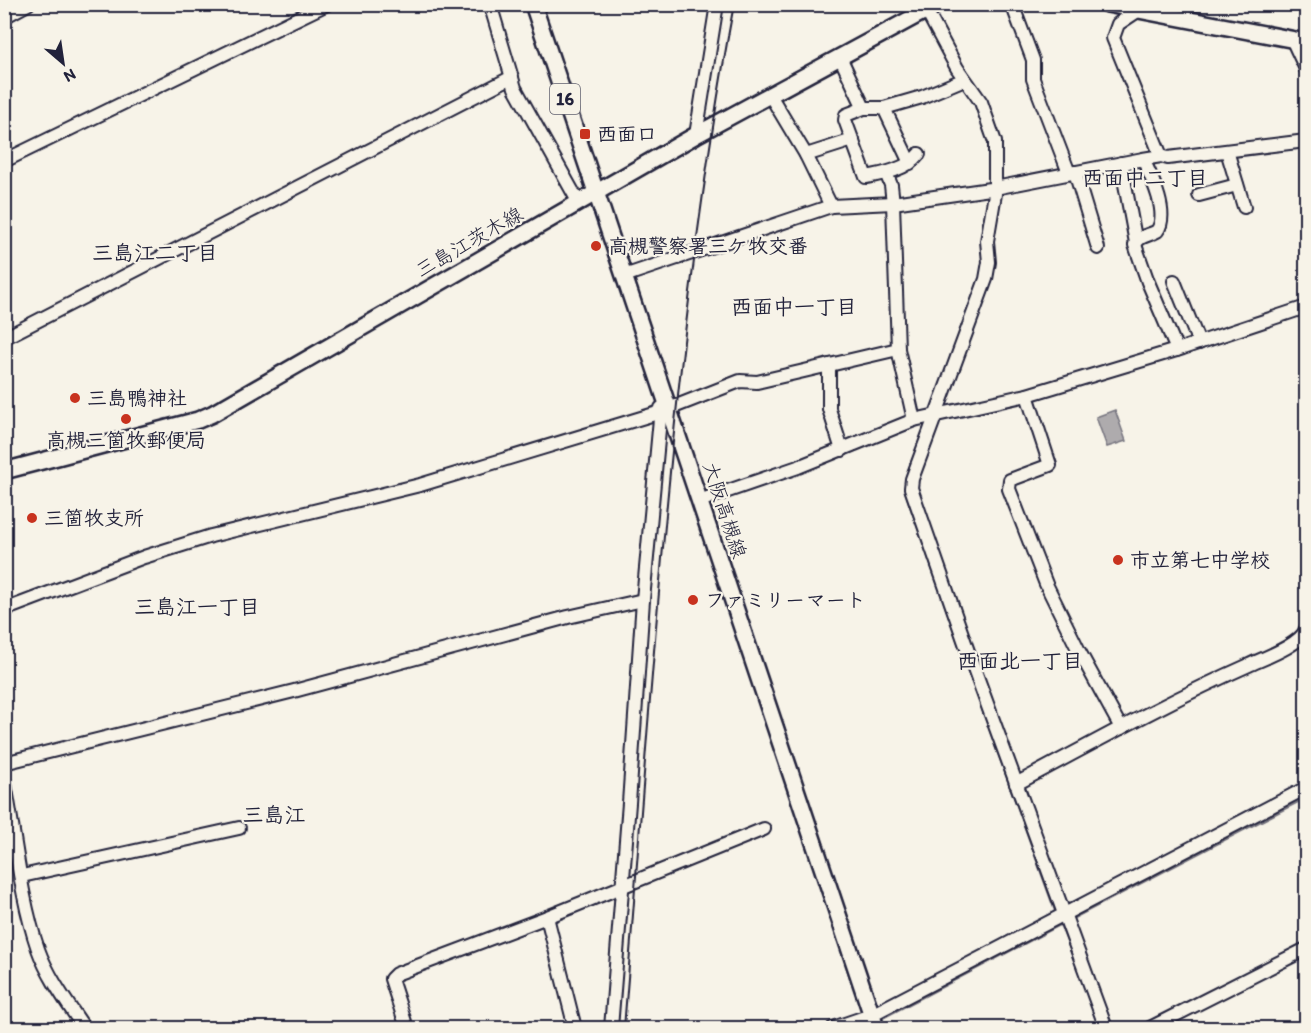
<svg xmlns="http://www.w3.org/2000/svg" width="1311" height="1033" font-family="Itim,'Klee One',sans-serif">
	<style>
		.water { fill: #aeabad; stroke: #76747f; stroke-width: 1.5 }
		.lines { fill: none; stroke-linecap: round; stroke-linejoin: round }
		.stream { stroke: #76747f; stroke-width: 2 }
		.minor-casing { stroke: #22223b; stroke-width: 16 }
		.major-casing { stroke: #22223b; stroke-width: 20 }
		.minor { stroke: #f7f3e8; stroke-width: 12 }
		.major { stroke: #f7f3e8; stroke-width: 15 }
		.rail { stroke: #22223b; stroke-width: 2 }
		.poi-dot { fill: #c8321e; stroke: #f7f3e8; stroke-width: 2 }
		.labels { text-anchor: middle; stroke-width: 4.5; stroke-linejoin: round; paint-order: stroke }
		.shield { fill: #f7f3e8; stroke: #62616f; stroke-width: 1.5 }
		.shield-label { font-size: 18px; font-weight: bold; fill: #22223b }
		.poi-label { font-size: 20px; font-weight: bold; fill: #22223b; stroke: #f7f3e8; text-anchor: start }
		.street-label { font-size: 20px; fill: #22223b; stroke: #f7f3e8 }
		.neighbourhood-label { font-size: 21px; font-weight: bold; fill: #22223b; stroke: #f7f3e8 }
	</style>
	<rect width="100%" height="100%" fill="#f7f3e8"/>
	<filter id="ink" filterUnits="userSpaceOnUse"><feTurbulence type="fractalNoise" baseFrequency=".0167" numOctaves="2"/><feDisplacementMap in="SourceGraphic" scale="12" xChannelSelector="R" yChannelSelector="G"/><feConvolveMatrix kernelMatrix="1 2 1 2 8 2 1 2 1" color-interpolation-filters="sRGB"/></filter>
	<g filter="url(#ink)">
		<polygon class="water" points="1115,410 1126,441 1107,447 1096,417"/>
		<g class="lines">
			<g class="stream">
				<polyline points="927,422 907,473 905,492 959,646 1056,914"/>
				<polyline points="1070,920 1306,798"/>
				<polyline points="1059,922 1086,990"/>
				<polyline points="879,1020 1060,925"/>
				<polyline points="857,1028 868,1025"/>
			</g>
			<g class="minor-casing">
				<g id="minor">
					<polyline points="490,4 515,88 579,203"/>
					<polyline points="1012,4 1033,60 1033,79 1069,173"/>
					<polyline points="1139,6 1139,10 1118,24 1113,38 1161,156"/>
					<polyline points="926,10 957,68 981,102 995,142 995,194 987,241 989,262 986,279 912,479 911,488 971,660 1106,1028"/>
					<polyline points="4,17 28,4"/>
					<polyline points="1292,39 1306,69"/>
					<polyline points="840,57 864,108"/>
					<polyline points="770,95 806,155 831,206"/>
					<polyline points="884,108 910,163"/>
					<polyline points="696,135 717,4"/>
					<polyline points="1227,151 1244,207"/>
					<path d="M919,154C908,169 883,174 866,177L845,120L846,115L864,108H884L922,97L960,81"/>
					<polyline points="806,155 853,140"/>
					<path d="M1143,159C1151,176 1170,214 1157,231C1149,236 1139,235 1135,245L1148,282L1177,350"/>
					<polyline points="4,161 327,4"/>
					<polyline points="1121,163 1136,243"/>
					<polyline points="1075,172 1098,248"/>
					<polyline points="886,173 891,185 893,203 898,349 914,420"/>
					<polyline points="1199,195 1237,185"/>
					<polyline points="624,276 831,206 893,203 990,189 1143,159 1161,156 1168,158 1306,141"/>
					<polyline points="1174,281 1199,343"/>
					<polyline points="4,338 512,77"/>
					<polyline points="829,365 829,409 842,450"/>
					<polyline points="1027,395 1050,465 1010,480 1009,489 1046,584 1079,651 1121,728"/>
					<polyline points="699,501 798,467 914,420 1027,395 1183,348 1306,307"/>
					<polyline points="4,610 144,557 211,536 420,485 661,412 740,381 757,382 898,349"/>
					<polyline points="4,763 294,691 568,617 643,600"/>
					<path d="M4,779C15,834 20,897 38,949C48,977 68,1004 84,1028"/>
					<path d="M1016,784C1093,743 1170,700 1249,665C1264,658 1301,645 1306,629"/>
					<polyline points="22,876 239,828"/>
					<polyline points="547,917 575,1028"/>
					<polyline points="407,1028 391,979 396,974 547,917 764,829"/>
					<polyline points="611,1028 629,803 643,600 661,408"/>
					<polyline points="833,1028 871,1015 896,1002 1306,788"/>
					<polyline points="1150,1028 1306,949"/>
				</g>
			</g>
			<g class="major-casing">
				<g id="major">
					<polyline points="533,4 876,1028"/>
					<polyline points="1107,4 1306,42"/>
					<polyline points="4,471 198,420 212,414 696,135 938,4"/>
				</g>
			</g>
			<use href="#minor" class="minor"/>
			<use href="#major" class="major"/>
			<path class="rail" d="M624,1028C652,686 671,342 734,4"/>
		</g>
	</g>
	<g class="poi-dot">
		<rect x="579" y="128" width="12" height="12" rx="3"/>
		<circle cx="596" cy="246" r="6"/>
		<circle cx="75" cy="398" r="6"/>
		<circle cx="126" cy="419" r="6"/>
		<circle cx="32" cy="518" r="6"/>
		<circle cx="1118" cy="560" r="6"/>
		<circle cx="693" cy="600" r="6"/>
	</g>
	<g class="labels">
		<rect class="shield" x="550" y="84" width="30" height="30" rx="4.5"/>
		<g class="shield-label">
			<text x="565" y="105">16</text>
		</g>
		<g class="poi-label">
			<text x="597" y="141">西面口</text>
			<text x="608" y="253">高槻警察署三ケ牧交番</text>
			<text x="87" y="405">三島鴨神社</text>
			<text x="126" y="447" text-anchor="middle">高槻三箇牧郵便局</text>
			<text x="44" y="525">三箇牧支所</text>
			<text x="1130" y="567">市立第七中学校</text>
			<text x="705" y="607">ファミリーマート</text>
		</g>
		<g class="street-label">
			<text transform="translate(469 242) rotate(-30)" y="7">三島江茨木線</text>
			<text transform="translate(725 510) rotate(72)" y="7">大阪高槻線</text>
		</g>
		<g class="neighbourhood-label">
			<text x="1145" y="185">西面中二丁目</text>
			<text x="155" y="260">三島江二丁目</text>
			<text x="794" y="314">西面中一丁目</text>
			<text x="197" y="614">三島江一丁目</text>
			<text x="1020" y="668">西面北一丁目</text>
			<text x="274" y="822">三島江</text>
		</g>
	</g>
	<rect width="1311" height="1033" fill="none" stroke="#f7f3e8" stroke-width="24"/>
	<rect x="12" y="12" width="1287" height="1009" fill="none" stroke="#22223b" stroke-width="2" filter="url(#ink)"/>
	<g transform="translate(63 63) rotate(151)" stroke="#f7f3e8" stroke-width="4.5" paint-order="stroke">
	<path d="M0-4.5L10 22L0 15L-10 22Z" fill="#22223b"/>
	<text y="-9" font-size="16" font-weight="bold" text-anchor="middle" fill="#22223b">N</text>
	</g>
</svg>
